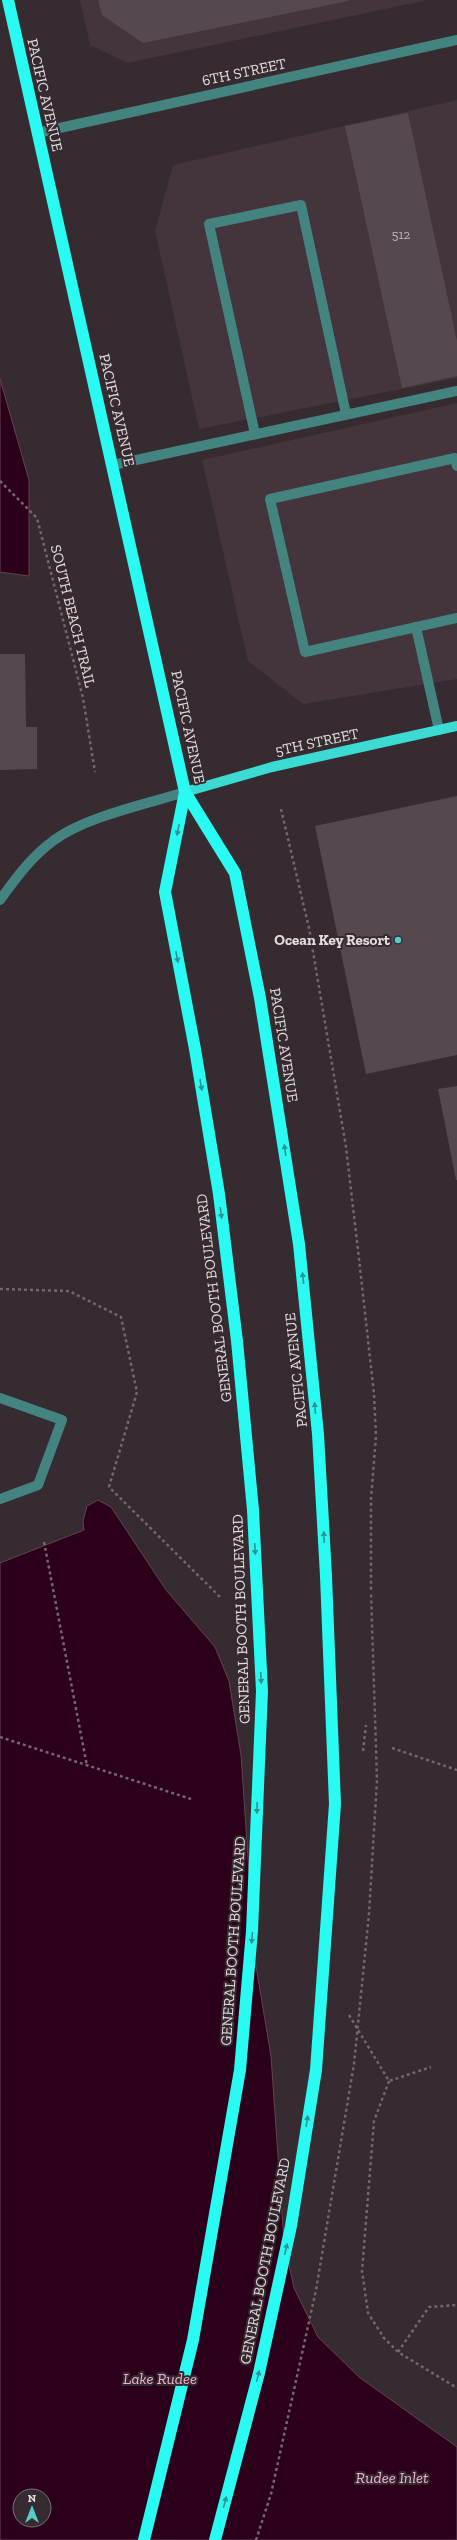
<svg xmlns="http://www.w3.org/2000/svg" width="457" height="2540" font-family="'Zilla Slab',serif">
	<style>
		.built { fill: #44343c }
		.water { fill: #2c001a; stroke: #634255; fill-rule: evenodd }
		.building { fill: #55494f }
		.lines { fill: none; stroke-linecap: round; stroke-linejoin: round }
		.path { stroke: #71676c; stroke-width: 2.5; stroke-dasharray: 3 3; stroke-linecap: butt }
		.minor { stroke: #438480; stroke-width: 10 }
		.major { stroke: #3bdad2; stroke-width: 10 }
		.highway { stroke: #29fbf2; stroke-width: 12 }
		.path-bridge { stroke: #71676c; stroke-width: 2.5; stroke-dasharray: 3 3; stroke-linecap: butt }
		.highway-bridge { stroke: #29fbf2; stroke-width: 12 }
		.oneway { fill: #309391 }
		.poi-dot { fill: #54cdc6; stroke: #362b30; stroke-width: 1.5 }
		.labels { text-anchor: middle; stroke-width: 4; stroke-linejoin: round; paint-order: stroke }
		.number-label { font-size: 13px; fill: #c0b8bc }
		.street-label { font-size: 15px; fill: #e4dde0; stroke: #362b30 }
		.poi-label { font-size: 15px; font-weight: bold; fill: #e4dde0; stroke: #362b30; text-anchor: end }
		.water-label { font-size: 16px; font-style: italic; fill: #f6aed3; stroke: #362b30 }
	</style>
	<rect width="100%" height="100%" fill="#362b30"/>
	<g class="built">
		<polygon points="80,0 428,0 127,63 90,45"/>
		<polygon points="457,100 457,378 199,429 155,231 173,165"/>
		<polygon points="457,403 457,679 303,704 248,661 202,460"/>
	</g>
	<g class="water">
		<polygon points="0,379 29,480 29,576 0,572"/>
		<path d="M98,1500L111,1507L166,1590L215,1647L229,1681L241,1755L255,1960L271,2056L284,2242L294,2288L318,2337L359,2377L457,2447V2540H0V1563L84,1530L83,1521L87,1506ZM20,2496H44V2520H20Z"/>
	</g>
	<g class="building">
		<polygon points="98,0 348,0 348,1 143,43 102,15"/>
		<polygon points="408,113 457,341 457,376 402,388 345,126"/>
		<polygon points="0,654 25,654 26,727 37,727 37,769 0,770"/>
		<polygon points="457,796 457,1055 366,1074 315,826"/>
		<polygon points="457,1086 457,1180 456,1180 438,1089"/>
	</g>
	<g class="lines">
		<g class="path">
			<polyline points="0,481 37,518 83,698 95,772"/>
			<polyline points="281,809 309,928 346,1147 358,1250 374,1394 376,1436 371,1499 371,1592"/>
			<polyline points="0,1289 69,1291 121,1317 137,1392 109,1487 222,1599"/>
			<polyline points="44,1542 87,1766"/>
			<polyline points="0,1737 191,1799"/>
			<polyline points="392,1748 457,1770"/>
			<polyline points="363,1751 366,1725"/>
			<polyline points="349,2015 389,2081 431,2067"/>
			<polyline points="389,2081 374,2121 362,2271 368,2313 384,2338 398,2352 457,2388"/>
			<polyline points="398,2352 429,2307 457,2305"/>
		</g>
		<g class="minor">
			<polyline points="37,133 457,40"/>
			<polyline points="255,434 209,224 301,205 346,414"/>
			<polyline points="113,465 457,391"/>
			<polyline points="457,466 455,458 270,499 305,652 457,618"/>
			<polyline points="416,627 439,730"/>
			<path d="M0,900C16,878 31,857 53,841C84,817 147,804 185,792"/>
			<polyline points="0,1398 62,1420 38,1485 0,1499"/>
		</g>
		<polyline class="major" points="185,792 272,767 457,726"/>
		<g class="highway">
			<polyline points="8,0 185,792 235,873 260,998 299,1244 318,1434 326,1576"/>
			<polyline points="185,792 165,892 195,1049 219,1194 237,1341 253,1510"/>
		</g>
		<polyline class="path-bridge" points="256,2540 271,2494 316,2290 354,2064 369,1914 377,1780 371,1592"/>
		<g class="highway-bridge">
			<polyline points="144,2540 193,2340 240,2070 252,1931 262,1691 253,1510"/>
			<polyline points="215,2540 259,2373 291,2226 316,2070 335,1804 326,1576"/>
		</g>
	</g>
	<defs><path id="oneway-solid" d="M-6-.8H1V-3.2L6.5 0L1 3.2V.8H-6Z"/></defs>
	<g class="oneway">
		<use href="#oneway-solid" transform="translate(178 830) rotate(101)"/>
		<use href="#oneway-solid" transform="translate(177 957) rotate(79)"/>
		<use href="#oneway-solid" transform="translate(201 1085) rotate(80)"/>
		<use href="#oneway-solid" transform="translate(285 1150) rotate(-98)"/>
		<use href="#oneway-solid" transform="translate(221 1213) rotate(82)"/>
		<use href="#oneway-solid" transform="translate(303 1278) rotate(-96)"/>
		<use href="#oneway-solid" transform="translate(315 1408) rotate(-95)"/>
		<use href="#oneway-solid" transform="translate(324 1537) rotate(-93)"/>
		<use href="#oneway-solid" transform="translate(255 1549) rotate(87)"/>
		<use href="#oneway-solid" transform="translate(261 1678) rotate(87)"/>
		<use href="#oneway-solid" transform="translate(257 1808) rotate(92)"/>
		<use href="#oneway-solid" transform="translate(252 1938) rotate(95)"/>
		<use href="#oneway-solid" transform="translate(307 2121) rotate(-81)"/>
		<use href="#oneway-solid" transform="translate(286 2249) rotate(-78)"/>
		<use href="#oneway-solid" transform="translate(258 2376) rotate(-76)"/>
		<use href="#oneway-solid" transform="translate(225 2502) rotate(-75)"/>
	</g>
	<circle class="poi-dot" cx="398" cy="940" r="4"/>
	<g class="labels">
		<g class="number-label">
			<text x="401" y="239">512</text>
		</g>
		<g class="street-label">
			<text transform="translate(244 72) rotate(-12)" y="5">6TH STREET</text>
			<text transform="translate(45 95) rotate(77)" y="5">PACIFIC AVENUE</text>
			<text transform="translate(117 410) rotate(77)" y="5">PACIFIC AVENUE</text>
			<text transform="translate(73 616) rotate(76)" y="5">SOUTH BEACH TRAIL</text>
			<text transform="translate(188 727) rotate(78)" y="5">PACIFIC AVENUE</text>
			<text transform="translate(317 742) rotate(-12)" y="5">5TH STREET</text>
			<text transform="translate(284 1045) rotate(81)" y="5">PACIFIC AVENUE</text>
			<text transform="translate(214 1298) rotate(-97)" y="5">GENERAL BOOTH BOULEVARD</text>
			<text transform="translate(296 1370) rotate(-96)" y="5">PACIFIC AVENUE</text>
			<text transform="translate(241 1619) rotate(-92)" y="5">GENERAL BOOTH BOULEVARD</text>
			<text transform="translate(233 1941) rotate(-86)" y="5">GENERAL BOOTH BOULEVARD</text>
			<text transform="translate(265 2261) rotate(-79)" y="5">GENERAL BOOTH BOULEVARD</text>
		</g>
		<g class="poi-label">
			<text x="390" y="945">Ocean Key Resort</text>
		</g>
		<g class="water-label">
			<text x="160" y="2384">Lake Rudee</text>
			<text x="392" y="2483">Rudee Inlet</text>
		</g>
	</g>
	<g transform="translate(32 2508)"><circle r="19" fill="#362b30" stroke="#7c7276"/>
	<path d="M0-3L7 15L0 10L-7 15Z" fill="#54cdc6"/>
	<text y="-6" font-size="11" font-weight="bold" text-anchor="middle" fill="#e4dde0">N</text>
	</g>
</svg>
